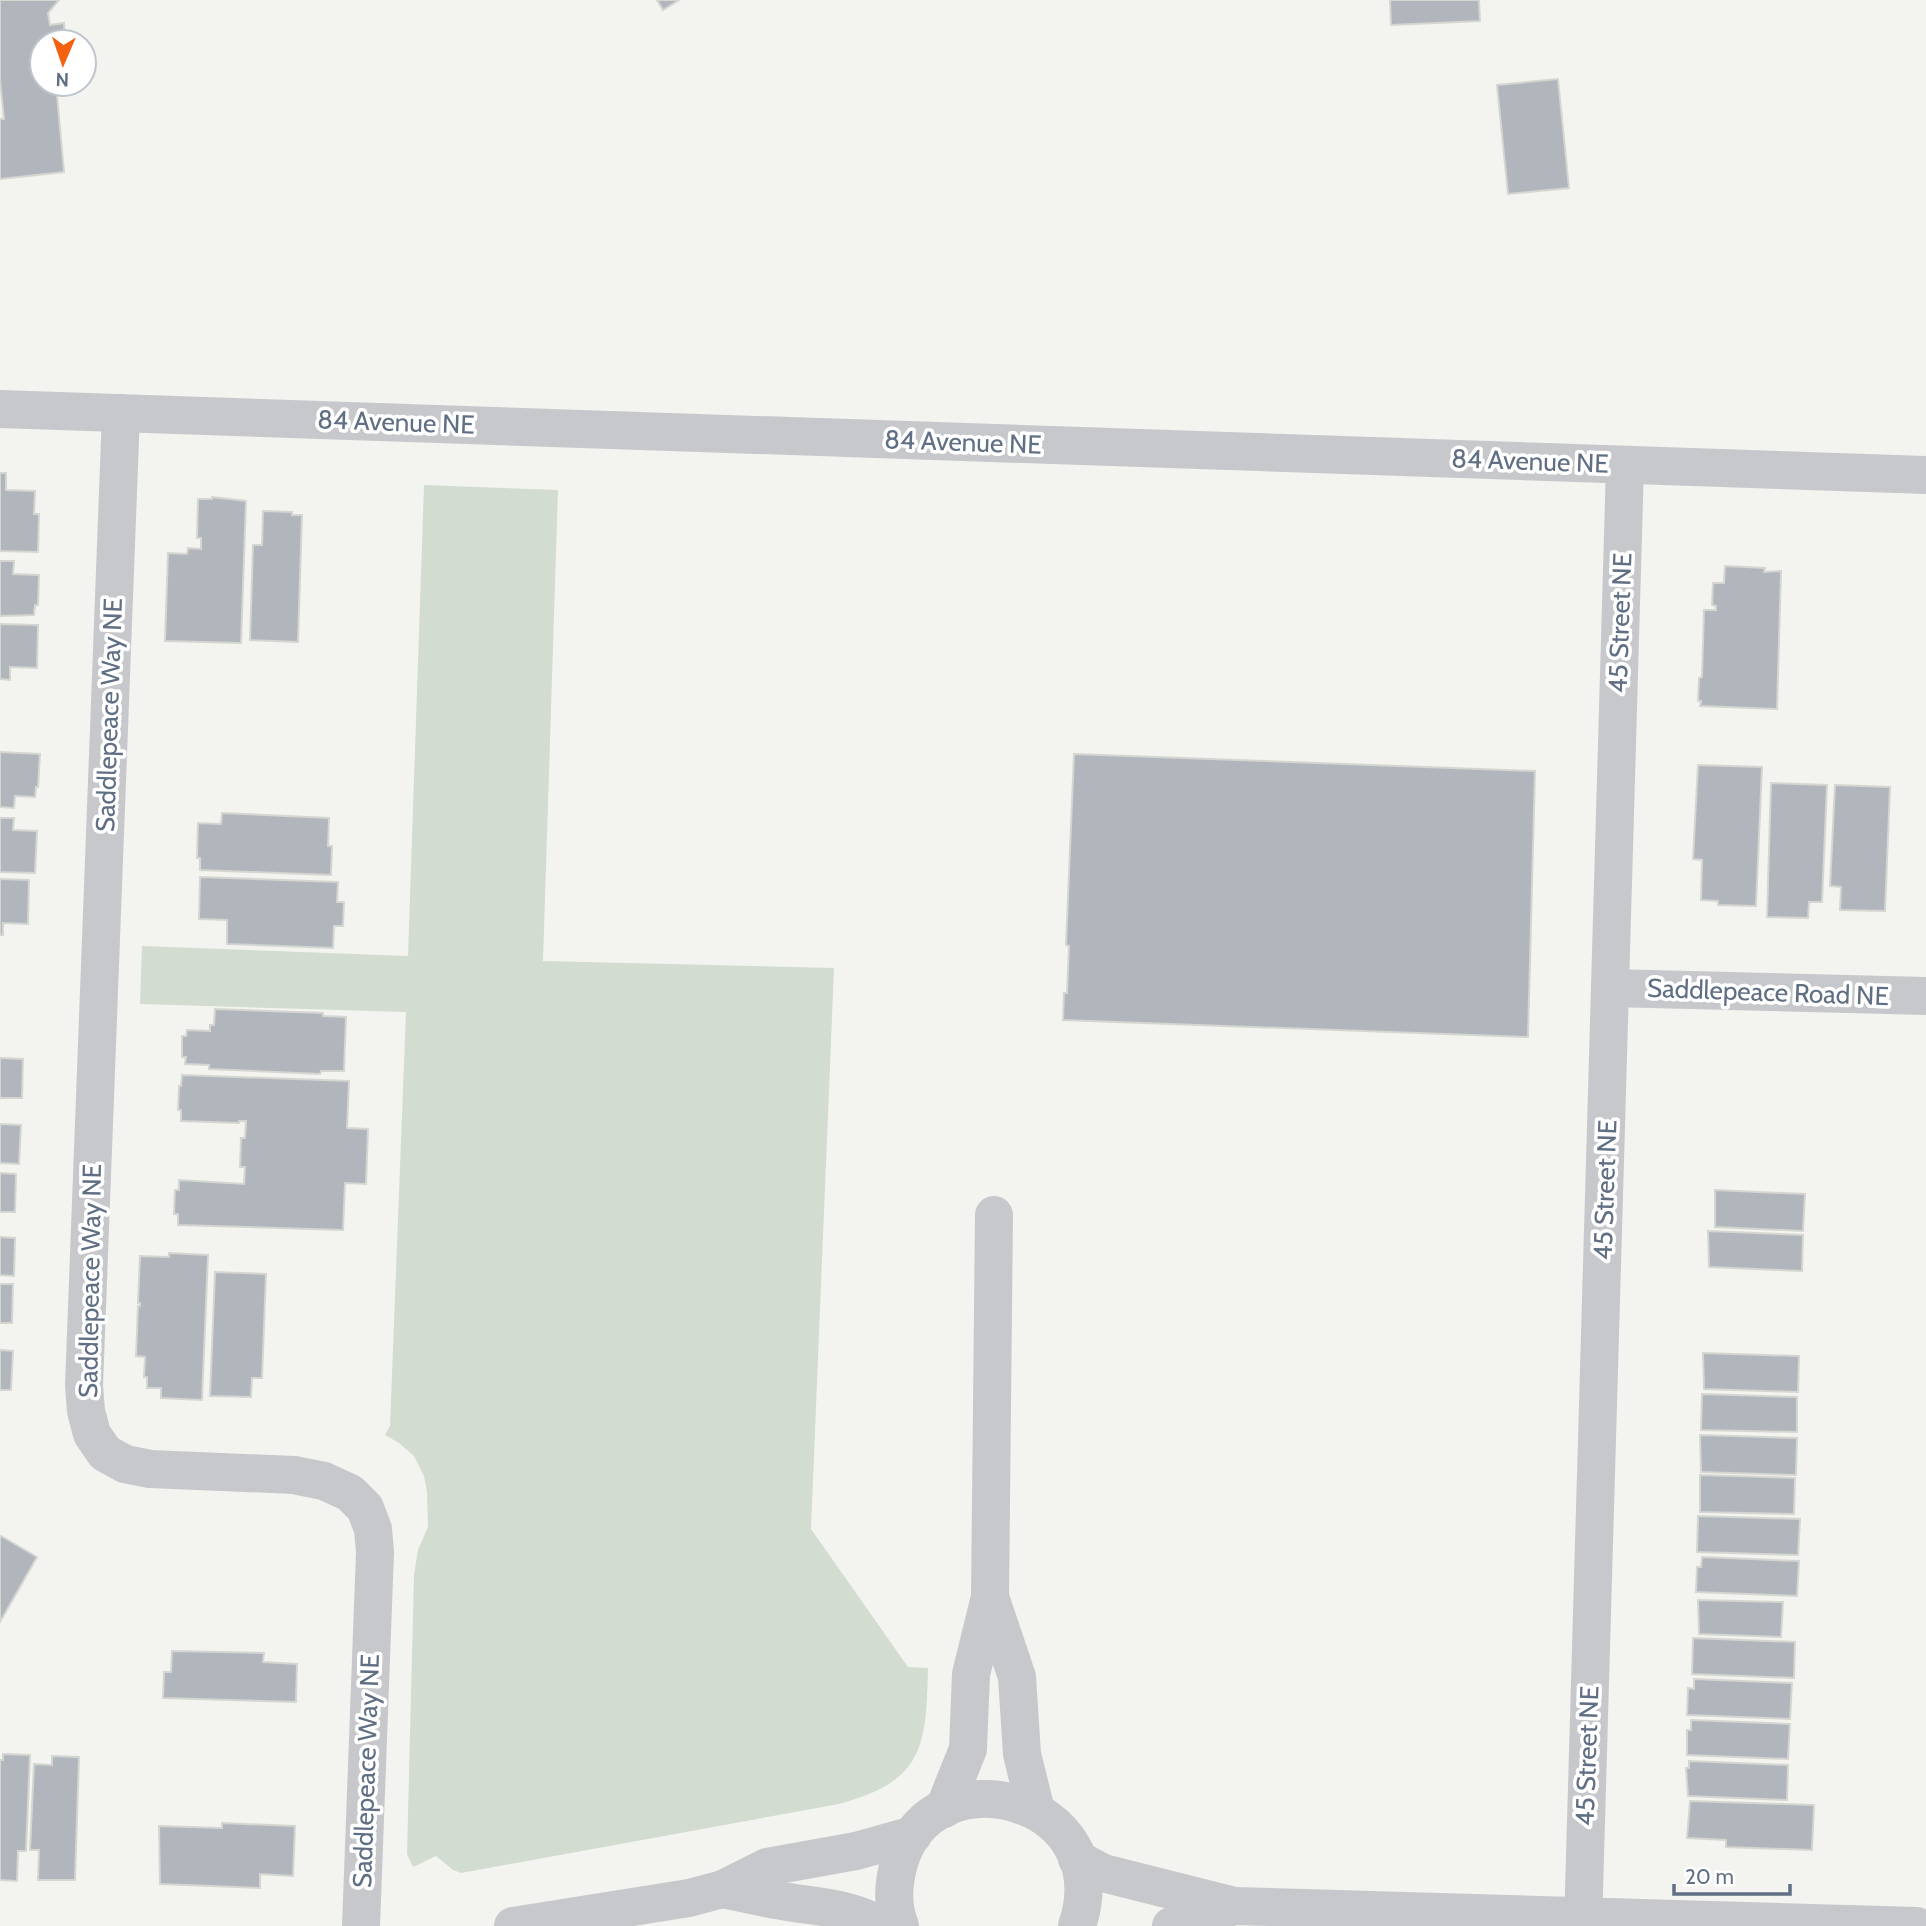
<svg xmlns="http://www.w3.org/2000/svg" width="1926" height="1926" font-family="Cabin,sans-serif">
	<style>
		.green { fill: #d3dcd0 }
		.building { fill: #b0b6bc; stroke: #d5d5d2; stroke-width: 2 }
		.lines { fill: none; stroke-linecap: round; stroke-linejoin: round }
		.minor { stroke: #c6c8cc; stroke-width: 38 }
		.labels { text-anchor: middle; stroke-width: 7; stroke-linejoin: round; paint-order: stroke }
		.street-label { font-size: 26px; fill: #606f83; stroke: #fff }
	</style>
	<rect width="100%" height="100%" fill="#f3f4ef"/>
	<path class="green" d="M424,485L558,490L543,961L834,968L811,1529L908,1667L928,1668C926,1747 924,1781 839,1804L461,1873L453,1870L436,1856L413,1867L407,1854L414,1575L418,1550L428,1527L427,1492L424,1476L414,1456L399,1443L385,1435L390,1426L406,1012L140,1004L142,946L408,956Z"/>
	<g class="building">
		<polygon points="0,0 59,0 48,13 50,25 64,23 65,42 42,42 42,84 56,84 64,172 0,179 0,119 4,119 0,80"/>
		<polygon points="657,0 679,0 663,10"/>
		<polygon points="1390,0 1479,0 1480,21 1391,25"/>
		<polygon points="1558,79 1569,188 1508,194 1497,85"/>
		<polygon points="0,473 6,473 6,490 35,491 34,514 39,514 38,552 0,551"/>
		<polygon points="212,497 246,501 241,643 165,641 168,553 187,554 188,548 201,549 201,538 197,538 198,499 212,499"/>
		<polygon points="263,511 292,512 292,515 302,515 298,642 250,640 253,545 262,545"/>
		<polygon points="0,561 14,561 13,574 39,575 38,605 35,605 34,615 0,616"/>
		<polygon points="1725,566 1765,568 1764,572 1781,571 1777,709 1700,706 1701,701 1698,701 1699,678 1702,677 1704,610 1716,610 1716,606 1712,605 1713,583 1724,583"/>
		<polygon points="0,624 38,625 37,668 10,667 10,680 0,679"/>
		<polygon points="0,752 40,754 38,787 36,787 35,797 15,796 14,808 0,807"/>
		<polygon points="1074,754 1535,771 1528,1037 1063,1020 1064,993 1067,993 1069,946 1066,945"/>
		<polygon points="1698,765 1762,767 1756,906 1718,905 1718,901 1701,900 1702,860 1693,859"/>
		<polygon points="1771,783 1827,785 1822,902 1809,902 1808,918 1767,917"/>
		<polygon points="1835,785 1890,787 1885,911 1840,910 1841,887 1830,886"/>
		<polygon points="222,813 329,818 328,846 332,846 331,875 200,870 200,858 197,858 198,823 221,824"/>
		<polygon points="0,818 14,818 13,830 37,831 35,873 0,872"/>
		<polygon points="200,877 338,882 337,902 344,902 343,926 334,926 333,948 227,944 227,920 199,919"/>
		<polygon points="0,879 29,880 28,924 3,923 3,935 0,935"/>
		<polygon points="215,1009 323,1013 323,1016 346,1017 344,1071 321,1071 320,1074 209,1069 209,1065 185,1064 186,1057 182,1057 182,1036 186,1036 187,1030 210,1031 210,1025 214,1025"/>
		<polygon points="0,1058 23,1059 22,1098 0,1098"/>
		<polygon points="182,1075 349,1081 347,1128 368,1129 366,1184 345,1183 343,1230 178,1225 178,1214 174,1214 175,1190 179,1190 179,1180 244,1184 245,1167 240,1167 241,1138 245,1138 246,1121 239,1121 239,1123 181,1121 181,1110 178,1110 179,1086 181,1086"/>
		<polygon points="0,1124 21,1125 19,1164 0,1163"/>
		<polygon points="0,1173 16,1174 15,1212 0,1212"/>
		<polygon points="1715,1190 1805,1194 1803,1231 1715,1227"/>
		<polygon points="1708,1231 1803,1235 1802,1271 1709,1267"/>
		<polygon points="0,1237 15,1238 14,1276 0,1275"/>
		<polygon points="169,1253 208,1255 202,1400 161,1398 161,1388 147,1388 147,1377 144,1377 145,1357 136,1356 138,1306 140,1306 140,1303 138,1303 140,1256 169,1257"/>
		<polygon points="215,1272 266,1274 262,1378 252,1378 251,1397 210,1396"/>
		<polygon points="0,1284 13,1284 12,1323 0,1323"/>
		<polygon points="0,1350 13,1351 11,1390 0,1390"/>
		<polygon points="1703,1353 1799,1356 1798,1392 1704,1389"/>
		<polygon points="1702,1394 1797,1397 1797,1432 1701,1430"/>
		<polygon points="1700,1435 1797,1438 1796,1475 1701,1472"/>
		<polygon points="1700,1475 1795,1478 1794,1514 1700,1512"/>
		<polygon points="1698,1516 1800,1519 1798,1555 1697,1552"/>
		<polygon points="1,1536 37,1557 0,1622 0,1538"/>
		<polygon points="1702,1557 1799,1561 1797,1596 1696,1592 1697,1567 1701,1567"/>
		<polygon points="1698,1600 1783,1602 1781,1637 1699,1634"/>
		<polygon points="1693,1638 1795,1642 1794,1678 1692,1674"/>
		<polygon points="172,1651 264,1653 263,1662 297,1664 296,1702 163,1698 164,1672 171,1672"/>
		<polygon points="1694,1679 1792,1683 1790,1719 1687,1715 1688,1688 1694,1689"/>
		<polygon points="1691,1720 1790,1724 1788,1759 1687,1755 1687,1730 1691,1730"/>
		<polygon points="3,1754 30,1755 26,1851 18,1851 17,1881 0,1880 0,1760 3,1760"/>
		<polygon points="52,1756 79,1757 75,1880 38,1880 39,1850 30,1850 34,1764 52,1765"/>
		<polygon points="1689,1761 1788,1765 1787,1800 1688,1796 1686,1768 1689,1768"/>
		<polygon points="1690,1801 1814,1805 1812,1850 1726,1847 1726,1840 1687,1838"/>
		<polygon points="222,1823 295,1826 293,1876 260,1874 260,1888 160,1884 159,1826 222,1828"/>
	</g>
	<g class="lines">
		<g class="minor">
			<polyline points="0,409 1926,475"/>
			<polyline points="121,413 84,1386 86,1411 92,1434 105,1453 125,1464 150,1469 294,1475 324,1481 350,1493 365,1508 373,1529 375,1552 361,1926"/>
			<polyline points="1610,988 1926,996"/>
			<polyline points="990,1597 1017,1677 1022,1754 1036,1811"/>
			<polyline points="944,1809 968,1749 971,1674 990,1597 994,1215"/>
			<polyline points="1077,1859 1103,1873 1234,1906 1917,1926"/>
			<path d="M723,1889C743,1893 762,1898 782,1901C816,1907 850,1907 881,1926"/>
			<polyline points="513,1926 689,1898 723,1889 767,1867 856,1851 913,1835"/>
			<path d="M900,1926C892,1906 893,1884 899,1863C932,1749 1120,1798 1077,1926"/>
			<polyline points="1171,1926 1234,1906"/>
			<polyline points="1583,1926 1625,465"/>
		</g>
	</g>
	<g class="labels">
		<g class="street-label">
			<text transform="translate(396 422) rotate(2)" y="9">84 Avenue NE</text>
			<text transform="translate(963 442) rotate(2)" y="9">84 Avenue NE</text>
			<text transform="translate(1530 461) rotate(2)" y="9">84 Avenue NE</text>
			<text transform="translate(1620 623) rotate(-88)" y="9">45 Street NE</text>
			<text transform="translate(109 715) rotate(-88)" y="9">Saddlepeace Way NE</text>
			<text transform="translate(1768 992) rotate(2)" y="9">Saddlepeace Road NE</text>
			<text transform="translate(1605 1190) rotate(-88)" y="9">45 Street NE</text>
			<text transform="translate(90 1281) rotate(-89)" y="9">Saddlepeace Way NE</text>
			<text transform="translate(1587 1756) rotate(-88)" y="9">45 Street NE</text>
			<text transform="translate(366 1771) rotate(-88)" y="9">Saddlepeace Way NE</text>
		</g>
	</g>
	<g transform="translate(63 63) rotate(182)"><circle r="33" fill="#ffffff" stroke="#bfc5cd" stroke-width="2"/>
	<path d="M0-5L12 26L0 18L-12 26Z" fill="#f4610f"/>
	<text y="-10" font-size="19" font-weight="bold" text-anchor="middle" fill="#606f83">N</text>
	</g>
	<path d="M1674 1884v10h116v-10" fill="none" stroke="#606f83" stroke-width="3.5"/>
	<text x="1685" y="1884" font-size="21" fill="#606f83" stroke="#ffffff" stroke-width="5" paint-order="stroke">20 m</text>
</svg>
